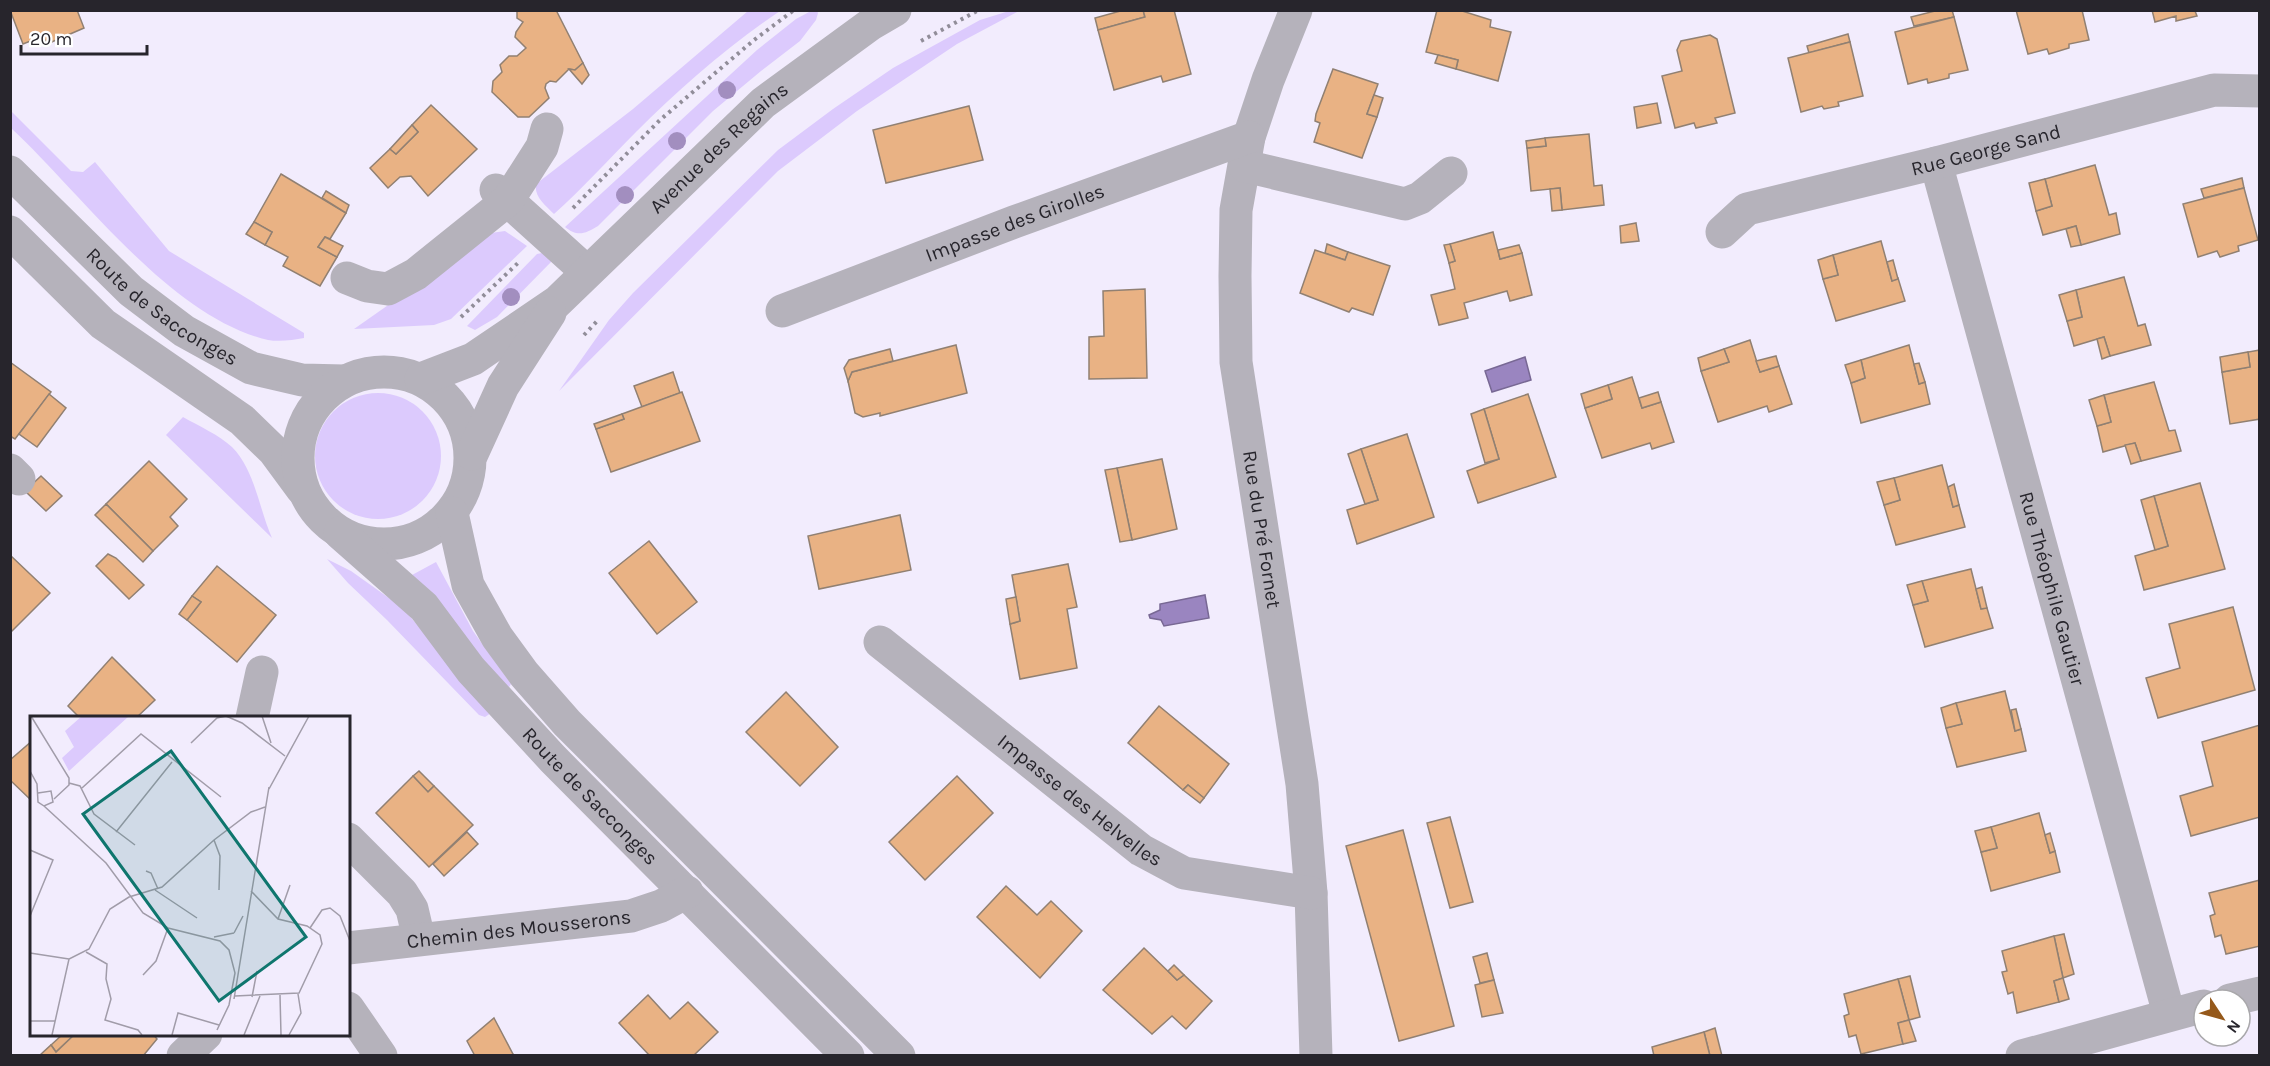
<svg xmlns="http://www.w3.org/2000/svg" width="2270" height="1066" font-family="Karla,sans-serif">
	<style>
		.green { fill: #dccafd }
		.water { fill: #9a85c0; stroke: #786894; stroke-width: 1.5 }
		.building { fill: #e9b284; stroke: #918072; stroke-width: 1.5 }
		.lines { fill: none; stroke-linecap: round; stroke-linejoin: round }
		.path { stroke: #918d99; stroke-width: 4; stroke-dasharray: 3 4.5; stroke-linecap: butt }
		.minor { stroke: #b5b2bb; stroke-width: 33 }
		.tree { fill: #a28ebf }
		.labels { text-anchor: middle; stroke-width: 4.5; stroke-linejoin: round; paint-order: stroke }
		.street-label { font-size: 20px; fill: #27252c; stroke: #fff }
		.inset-road { fill: none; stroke: #a19ca9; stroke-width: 1.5 }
		.view { fill: #0f766e; fill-opacity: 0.15; stroke: #0f766e; stroke-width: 3 }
		.inset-edge { fill: none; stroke: #27252c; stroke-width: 3 }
	</style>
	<rect width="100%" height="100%" fill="#f2ecfd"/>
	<g class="green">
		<path d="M748,11H780C728,46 680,88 636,132C608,160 583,188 554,214C545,205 534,197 536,184L633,109Z"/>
		<path d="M811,11H817L818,13L816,20L800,41L761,71L713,111L598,226C585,234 577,237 565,227L757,50L796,19Z"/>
		<polygon points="1009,11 1019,11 957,44 857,111 778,171 559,391 609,320 633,293 778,150 833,109 893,68 980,20"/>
		<path d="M11,111L71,171L83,172L95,162L169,251L304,333V338C293,340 280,342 268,340C170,317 83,195 11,128Z"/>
		<polygon points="505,231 527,246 451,319 434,325 354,329 491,233"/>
		<polygon points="542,253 552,261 497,317 475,330 467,326 537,254"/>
		<circle cx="378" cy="456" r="63"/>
		<path d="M183,417C199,426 219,435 232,447C255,470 259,509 272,538L166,435Z"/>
		<polygon points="327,559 351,571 403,608 491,713 485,717 479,715 387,620 348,583"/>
		<polygon points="436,562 473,631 511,684 505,694 412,575"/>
	</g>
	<g class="water">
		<polygon points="1525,357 1531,380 1492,392 1485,371"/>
		<polygon points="1205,595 1209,618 1164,626 1161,620 1150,618 1149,615 1160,610 1160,604"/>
	</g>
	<g class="building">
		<polygon points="10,10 77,10 84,28 47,44 43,36 23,44"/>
		<polygon points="517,10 556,10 583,63 575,70 569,69 556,82 550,81 546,84 545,88 549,98 529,117 518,117 492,92 493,81 502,72 500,65 509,56 517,56 526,48 515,37 516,32 523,22 517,18"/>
		<polygon points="1124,10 1143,10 1145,17 1098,30 1095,18"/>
		<polygon points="1143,10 1174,10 1191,74 1163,82 1161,76 1114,90 1098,30 1145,17"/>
		<polygon points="1437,10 1459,10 1491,20 1490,27 1511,32 1498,81 1456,69 1458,60 1426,52"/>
		<polygon points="1939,10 1952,10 1954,17 1914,26 1911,17"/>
		<polygon points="2016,10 2082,10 2089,40 2069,44 2069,48 2049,54 2047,49 2028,54"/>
		<polygon points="2152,10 2198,10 2195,11 2197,16 2176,21 2176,16 2155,22"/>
		<polygon points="1954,17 1968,70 1949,74 1949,78 1928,83 1927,79 1908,84 1895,32"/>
		<polygon points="1848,34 1850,42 1809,53 1807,46"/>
		<polygon points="1710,35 1717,39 1735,113 1715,118 1717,123 1696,128 1694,123 1675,128 1662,76 1682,71 1677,50 1681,41"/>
		<polygon points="1850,42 1863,96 1838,102 1839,106 1824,109 1822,106 1801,112 1788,58"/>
		<polygon points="1438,55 1458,60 1456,69 1435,63"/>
		<polygon points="583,63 589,75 582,84 569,69 575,70"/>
		<polygon points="1333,69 1378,84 1367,114 1377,117 1362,158 1314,142 1320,123 1315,121 1316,114"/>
		<polygon points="1374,95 1383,98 1377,117 1367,114"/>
		<polygon points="1657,103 1661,123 1637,128 1634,107"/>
		<polygon points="431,105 477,149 428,196 411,176 400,177 388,188 370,168 390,149 396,154 418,132 412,125"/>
		<polygon points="969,106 983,160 886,183 873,130"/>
		<polygon points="412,125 418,132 396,154 390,149"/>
		<polygon points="1589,134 1594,186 1602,185 1604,205 1562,210 1560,188 1531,191 1527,148 1546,146 1545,138"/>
		<polygon points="1545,138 1546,146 1527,148 1526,141"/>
		<polygon points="2095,165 2109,215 2116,213 2120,234 2081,245 2076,226 2043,235 2036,211 2052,206 2045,179"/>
		<polygon points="281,174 346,213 330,239 325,237 318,247 337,257 320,286 283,266 288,257 265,245 272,232 254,222"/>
		<polygon points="2242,178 2244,188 2204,198 2201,189"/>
		<polygon points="2045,179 2052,206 2036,211 2029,183"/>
		<polygon points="1560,188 1562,210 1552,211 1550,189"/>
		<polygon points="2244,188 2258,240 2238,246 2239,251 2220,257 2217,251 2198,257 2183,204"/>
		<polygon points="326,191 349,205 346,213 322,198"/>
		<polygon points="254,222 272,232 265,245 246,234"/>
		<polygon points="1636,223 1639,241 1621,243 1620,226"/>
		<polygon points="2076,226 2081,245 2071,247 2066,229"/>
		<polygon points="1493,232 1500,259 1522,253 1532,295 1510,301 1507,291 1464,303 1468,318 1439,325 1431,295 1455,289 1449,263 1455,261 1450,244"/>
		<polygon points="325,237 343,246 337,257 318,247"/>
		<polygon points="1881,241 1892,281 1898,278 1905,301 1836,321 1823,279 1838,275 1833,255"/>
		<polygon points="1327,244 1348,252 1345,260 1325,253"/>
		<polygon points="1450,244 1455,261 1449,263 1444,245"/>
		<polygon points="1519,245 1522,253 1500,259 1498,250"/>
		<polygon points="1315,250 1345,260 1348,252 1390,266 1373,315 1352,308 1349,312 1300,293"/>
		<polygon points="1833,255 1838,275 1823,279 1818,260"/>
		<polygon points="1893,260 1898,279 1892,281 1887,262"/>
		<polygon points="2124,277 2138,326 2145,324 2151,345 2110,356 2104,337 2074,346 2067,321 2082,317 2076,290"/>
		<polygon points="1145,289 1147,378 1089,379 1089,337 1104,336 1103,291"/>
		<polygon points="2076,290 2082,317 2067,321 2059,295"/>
		<polygon points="2104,337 2110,356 2102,359 2097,339"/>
		<polygon points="1750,340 1760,372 1779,366 1792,404 1769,412 1767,406 1718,422 1701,371 1729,362 1724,349"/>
		<polygon points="956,345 967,393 880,416 880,413 863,417 855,413 848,381 852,372"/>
		<polygon points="1909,345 1919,384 1925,382 1930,404 1861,423 1851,383 1865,378 1861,360"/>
		<polygon points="890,349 893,361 852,372 848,381 844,368 849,360"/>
		<polygon points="1724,349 1729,362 1701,371 1698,358"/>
		<polygon points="2260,350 2260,419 2230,424 2222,372 2250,367 2248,352"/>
		<polygon points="2248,352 2250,367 2222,372 2220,357"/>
		<polygon points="1776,356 1779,366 1760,372 1756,361"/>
		<polygon points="1861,360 1865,378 1851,383 1845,365"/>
		<polygon points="10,362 51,392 15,439 10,436"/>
		<polygon points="1919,363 1925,382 1919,384 1914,364"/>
		<polygon points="673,372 680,393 642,407 634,386"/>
		<polygon points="1632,377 1642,408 1661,402 1674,442 1652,449 1650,443 1602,458 1585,408 1612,399 1608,385"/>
		<polygon points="2154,382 2169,431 2175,430 2181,451 2141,461 2135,443 2103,452 2097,426 2111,422 2104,395"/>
		<polygon points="1608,385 1612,399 1585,408 1581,394"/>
		<polygon points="682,392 700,441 611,472 596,429 624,419 622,414"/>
		<polygon points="1658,392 1661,402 1642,408 1639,398"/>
		<polygon points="49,394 66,408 37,447 19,434"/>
		<polygon points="1528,394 1556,477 1478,503 1467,471 1499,459 1484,409"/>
		<polygon points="2104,395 2111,422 2097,426 2089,400"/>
		<polygon points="1484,409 1499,459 1485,463 1471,414"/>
		<polygon points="622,414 624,419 596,429 594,424"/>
		<polygon points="1407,434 1434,517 1357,544 1347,510 1378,500 1361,449"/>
		<polygon points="2135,443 2141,461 2131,464 2125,445"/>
		<polygon points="1361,449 1378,500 1365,504 1348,454"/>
		<polygon points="1162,459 1177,529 1132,540 1117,468"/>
		<polygon points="149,461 187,499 170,517 178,526 153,551 106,504"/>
		<polygon points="1942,465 1953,507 1959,505 1965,527 1896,545 1884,505 1900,500 1894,478"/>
		<polygon points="1117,468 1132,540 1120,542 1105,470"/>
		<polygon points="41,476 62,496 46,511 25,491"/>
		<polygon points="1894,478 1900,500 1884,505 1877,482"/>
		<polygon points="2200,483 2225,569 2144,590 2135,556 2168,546 2154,496"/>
		<polygon points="1954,484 1959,505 1953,507 1948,487"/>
		<polygon points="2154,496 2168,546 2155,550 2141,500"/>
		<polygon points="106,504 153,551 143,562 95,515"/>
		<polygon points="900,515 911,570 819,589 808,536"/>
		<polygon points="649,541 697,602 657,634 609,573"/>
		<polygon points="108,554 116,558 144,585 129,599 96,566"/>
		<polygon points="10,555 50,593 10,633"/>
		<polygon points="1068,564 1077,607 1067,609 1077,668 1020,679 1010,624 1020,621 1012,575"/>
		<polygon points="217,566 276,615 237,662 187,620 201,602 192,596"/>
		<polygon points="1971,569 1981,609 1987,608 1993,628 1925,647 1913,605 1928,601 1922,581"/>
		<polygon points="1922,581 1928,601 1913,605 1907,585"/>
		<polygon points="1982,587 1987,608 1981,609 1976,589"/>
		<polygon points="192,596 201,602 187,620 179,614"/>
		<polygon points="1016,597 1020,621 1010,624 1006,599"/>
		<polygon points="2233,607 2255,690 2158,718 2146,678 2180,668 2169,624"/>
		<polygon points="112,657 155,700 136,718 80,718 68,706"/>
		<polygon points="2005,691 2015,731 2021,729 2026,751 1957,767 1946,728 1962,724 1956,703"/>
		<polygon points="786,692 838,747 800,786 746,732"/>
		<polygon points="1956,703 1962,724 1946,728 1941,708"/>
		<polygon points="1159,706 1229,764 1204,798 1188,785 1183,790 1128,743"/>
		<polygon points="2016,709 2021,729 2015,731 2011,710"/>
		<polygon points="2260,725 2260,817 2191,836 2180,796 2213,786 2202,742"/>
		<polygon points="32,741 32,801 10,780 10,760"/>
		<polygon points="419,771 434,786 428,792 413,776"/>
		<polygon points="413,776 428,792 434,786 473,825 429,867 376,813"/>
		<polygon points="957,776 993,813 925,880 889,842"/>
		<polygon points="1188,785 1204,798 1200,803 1183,790"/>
		<polygon points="2039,813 2050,853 2055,851 2060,872 1991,891 1981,852 1997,848 1991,827"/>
		<polygon points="1450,817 1473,902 1450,908 1427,823"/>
		<polygon points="1991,827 1997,848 1981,852 1975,831"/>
		<polygon points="1403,830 1454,1026 1399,1041 1346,846"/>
		<polygon points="467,832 478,844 444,876 433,864"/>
		<polygon points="2050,833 2055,851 2050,853 2045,835"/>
		<polygon points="2260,880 2260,946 2226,954 2221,935 2215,937 2210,916 2215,914 2209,893"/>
		<polygon points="1006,886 1037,915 1051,901 1082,931 1040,978 977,917"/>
		<polygon points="2064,934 2074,974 2063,978 2054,936"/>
		<polygon points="2054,936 2063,978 2054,981 2059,1002 2017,1013 2013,992 2008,994 2002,972 2007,971 2002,951"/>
		<polygon points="1144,948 1177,980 1184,975 1212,1001 1186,1029 1172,1016 1152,1034 1103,990"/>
		<polygon points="1487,953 1494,980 1480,983 1473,957"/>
		<polygon points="1174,965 1184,975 1177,980 1168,971"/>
		<polygon points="1910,976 1920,1017 1909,1020 1898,979"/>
		<polygon points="2063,978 2069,999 2059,1002 2054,981"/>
		<polygon points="1898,979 1909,1020 1898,1023 1903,1044 1861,1054 1856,1035 1849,1037 1844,1016 1849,1014 1844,994"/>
		<polygon points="1494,980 1503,1013 1482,1017 1475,985"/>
		<polygon points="648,995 670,1019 688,1002 718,1032 693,1056 650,1056 619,1023"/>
		<polygon points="494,1018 513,1054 515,1056 475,1056 467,1041"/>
		<polygon points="1909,1020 1916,1041 1903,1044 1898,1023"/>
		<polygon points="1715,1028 1722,1056 1710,1056 1704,1032"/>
		<polygon points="1704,1032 1710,1056 1654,1056 1652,1047"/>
		<polygon points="63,1034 75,1034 56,1052 51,1045"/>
		<polygon points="75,1034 153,1034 157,1039 143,1056 39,1056 51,1045 56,1052"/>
	</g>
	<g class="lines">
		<g class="path">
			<polyline points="921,41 979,10"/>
			<polyline points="573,208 660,120 754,40 794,10"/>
			<polyline points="461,317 519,262"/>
			<polyline points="584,335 599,319"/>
		</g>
		<g class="minor">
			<path id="s1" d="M1296,10L1268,80L1249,137L1236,210L1235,276L1236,362L1302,784L1311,893L1316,1056"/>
			<path id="s2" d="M1936,163L2169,1014"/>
			<polyline points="1245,166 1405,204 1420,198 1451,173"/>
			<path id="s3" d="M10,172L131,291L184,331L251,368L302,380L344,381"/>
			<polyline points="496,190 587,272"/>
			<polyline points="10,232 103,324 242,420 274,451 302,489"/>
			<path id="s4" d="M1722,232L1747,209L1936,163L2214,90L2260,91"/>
			<polyline points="347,278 367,286 388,289 416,274 508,200 542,147 547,129"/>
			<path id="s5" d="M782,311L1014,222L1249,137"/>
			<circle cx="384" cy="458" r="86"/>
			<path id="s6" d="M421,379L473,359L557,302L763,103L871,24L895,10"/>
			<polyline points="472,454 503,386 550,313"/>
			<polyline points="10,470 19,479"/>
			<polyline points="452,513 468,585 497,637 524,674 567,723 899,1056"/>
			<path id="s7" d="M340,533L424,607L471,670L553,759L848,1056"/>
			<path id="s8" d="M880,642L1141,850L1184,873L1311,893"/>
			<polyline points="252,718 262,672"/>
			<polyline points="348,839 402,893 412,909 419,939"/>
			<path id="s9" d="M348,948L631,916L661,906L687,892"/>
			<polyline points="2230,1000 2260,993"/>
			<polyline points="348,1008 381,1056"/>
			<polyline points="183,1056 206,1034"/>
			<polyline points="2022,1056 2204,1006"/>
		</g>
	</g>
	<g class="tree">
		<circle cx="727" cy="90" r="9"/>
		<circle cx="677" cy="141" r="9"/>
		<circle cx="625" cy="195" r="9"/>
		<circle cx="511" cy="297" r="9"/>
	</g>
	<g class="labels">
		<g class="street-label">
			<text dy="7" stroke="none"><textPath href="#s6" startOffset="381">Avenue des Regains</textPath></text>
			<text dy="7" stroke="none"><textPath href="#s4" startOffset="280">Rue George Sand</textPath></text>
			<text dy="7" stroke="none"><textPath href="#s5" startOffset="249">Impasse des Girolles</textPath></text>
			<text dy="7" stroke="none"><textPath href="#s3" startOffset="204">Route de Sacconges</textPath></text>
			<text dy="7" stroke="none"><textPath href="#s1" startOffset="531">Rue du Pré Fornet</textPath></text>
			<text dy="7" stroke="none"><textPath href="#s2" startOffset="441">Rue Théophile Gautier</textPath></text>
			<text dy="7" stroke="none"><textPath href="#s7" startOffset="364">Route de Sacconges</textPath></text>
			<text dy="7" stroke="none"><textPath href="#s8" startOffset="255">Impasse des Helvelles</textPath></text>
			<text dy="7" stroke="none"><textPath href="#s9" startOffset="172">Chemin des Mousserons</textPath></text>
		</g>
	</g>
	<g transform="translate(30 716)">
		<rect width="320" height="320" fill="#f2ecfd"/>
		<path d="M52,0H99L39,55L32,42L44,31L35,15Z" fill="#dccafd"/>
		<path class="inset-road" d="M1,0L39,62V69L24,83M232,0L241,27M161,27L187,2L196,0L212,7L255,40M0,55L7,68L8,86L14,90L23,86L21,75L8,77M39,67L50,70L64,98L105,129M52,72L111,18L191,81M239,73L279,0M14,90L76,147L113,197L138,212L190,225L199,234L205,257L199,289L187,314M86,116L142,46M184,124L190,140L189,174M0,134L23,144L0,200M116,155L121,157L128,173M125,174L167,202M248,203L260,169M280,212L292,194L300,192L310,200L320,225M204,217L213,200M184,221L204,217M56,236L77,248L76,263L81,283L75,304L108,314L112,319M0,237L39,243M113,259L126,245L138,212M250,279L251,319M205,280L269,277L292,228L290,219L277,210L248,203L221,175M222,281L227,255M204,283L239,71M0,305H25M22,319L39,243L59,233L80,193L99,181L132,171L184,124L221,96L235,91M142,319L148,297L189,309M214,319L230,280M259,319L271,297L268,278"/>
		<path class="view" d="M141,35L276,221L189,285L53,98Z"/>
		<rect width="320" height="320" class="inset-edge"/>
	</g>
	<rect width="2270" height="1066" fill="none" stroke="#27252c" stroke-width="24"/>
	<g transform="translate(2222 1018) rotate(126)"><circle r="28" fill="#ffffff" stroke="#a9a8ab" stroke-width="1.5"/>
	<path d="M0-4.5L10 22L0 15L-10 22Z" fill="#95591b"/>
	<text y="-9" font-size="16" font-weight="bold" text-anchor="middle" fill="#27252c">N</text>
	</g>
	<path d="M21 45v9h126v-9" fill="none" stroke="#27252c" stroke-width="3"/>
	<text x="30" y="45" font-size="18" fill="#27252c" stroke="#ffffff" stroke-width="4.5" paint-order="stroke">20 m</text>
</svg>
